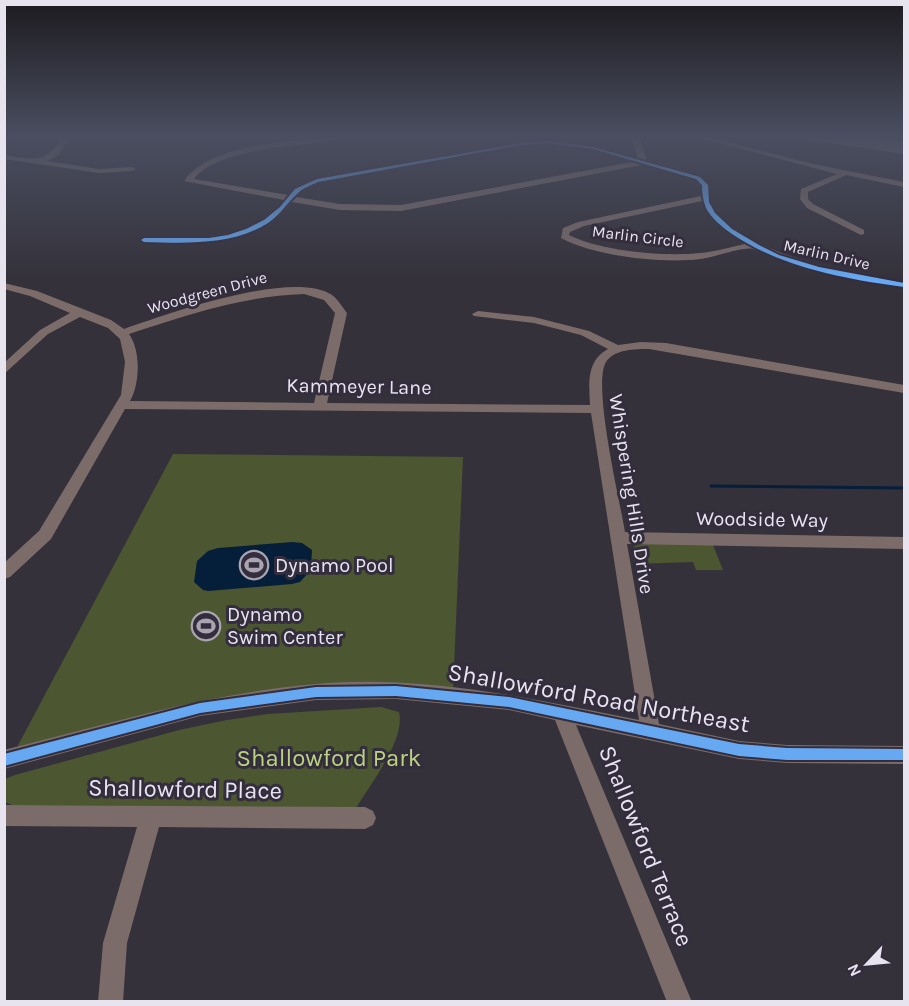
<svg xmlns="http://www.w3.org/2000/svg" width="909" height="1006" font-family="Karla,sans-serif">
	<style>
		.green { fill: #4c5630 }
		.water { fill: #051e3a }
		.lines { fill: none; stroke-linecap: round; stroke-linejoin: round }
		.stream { stroke: #051e3a; stroke-width: 3 }
		.minor { fill: #7b6c6a; fill-rule: evenodd }
		.major { fill: #7b6d6d; fill-rule: evenodd }
		.highway { fill: #746a6d; fill-rule: evenodd }
		.cycleway-casing { stroke: #332d3e; stroke-width: 4 }
		.cycleway { fill: #66a8f1; fill-rule: evenodd }
		.labels { text-anchor: middle; stroke-width: 6; stroke-linejoin: round; paint-order: stroke }
		.far-street-label { font-size: 16px; fill: #e8e4ef; stroke: #332d3e }
		.street-label { font-size: 20px; fill: #e8e4ef; stroke: #332d3e }
		.poi-label { font-size: 20px; fill: #e8e4ef; stroke: #332d3e; text-anchor: start }
		.near-street-label { font-size: 24px; fill: #e8e4ef; stroke: #332d3e }
		.near-park-label { font-size: 24px; fill: #bad37c; stroke: #332d3e }
	</style>
	<rect width="100%" height="100%" fill="#34313a"/>
	<g class="green">
		<polygon points="173,454 463,457 453,692 331,695 179,714 7,766"/>
		<polygon points="642,543 713,545 723,570 696,570 693,562 635,564 632,549 636,544"/>
		<path d="M381,707L399,712C406,739 370,785 356,808L12,805L5,802V779L15,775L179,730L227,720L268,714Z"/>
	</g>
	<polygon class="water" points="293,542 302,543 312,550 311,570 300,582 292,584 208,591 203,590 194,582 197,561 208,551 218,548"/>
	<g class="lines">
		<polyline class="stream" points="711,486 904,488"/>
		<g class="minor">
			<path d="M61,138H69L59,155L47,161L99,169L132,167L136,169L132,171L99,173L4,159V155C32,159 45,165 61,138Z"/>
			<path d="M316,138H337C328,143 315,143 305,144C274,148 213,153 194,179L288,195L294,188L317,178L521,142C562,139 599,147 638,158L632,138H640L647,161C660,164 705,173 709,185C710,188 709,191 709,194C711,209 721,218 732,227C784,263 844,271 904,282V288C867,283 828,277 792,265C779,260 767,252 754,249C743,246 713,258 700,259C663,264 594,256 561,238L563,228L578,222L701,196V186L695,180L642,165L401,211L340,210L292,202C256,247 197,244 144,243L139,240L144,237C193,238 250,242 284,200L184,181C209,146 276,143 316,138ZM547,144L592,150L632,162L401,205L340,204L296,197L300,192L319,183L521,146ZM702,201L715,222L745,244C730,247 715,252 699,253C665,257 600,251 569,235L570,232L584,226Z"/>
			<polygon points="700,138 712,138 813,164 904,182 904,187 846,175 808,192 808,199 813,204 864,230 864,234 861,235 807,208 800,199 801,189 837,174"/>
			<path d="M4,283L37,291L111,320L124,329C167,314 292,269 332,295C337,298 343,308 347,313L327,403L590,405C589,384 586,361 608,349L581,335L534,323L474,316L472,314L478,311L534,317L589,331L618,345L641,342L666,343L904,385V393L649,349C636,349 614,349 606,362C592,385 620,501 625,532L904,537V549L627,544L659,724L739,741L787,745L904,746V764L787,763L739,759L576,725L692,1002H667L555,720L509,710L396,699L316,700L200,716L4,769V750C107,724 209,693 315,684C424,674 533,699 639,720L591,413L125,409L51,539L10,577L4,579V563L39,531L121,395L125,362L120,339L108,328L80,317L48,334L4,374V363L40,330L70,313L30,296L4,289ZM304,294L324,300L335,313L314,403L130,401C140,384 141,351 129,334C187,315 243,296 304,294Z"/>
			<polygon points="4,805 365,807 373,811 376,818 373,825 365,829 159,827 127,943 123,1002 98,1002 103,943 137,827 4,826"/>
		</g>
		<polygon class="major" points="810,138 834,138 904,148 904,154 815,141"/>
		<polygon class="highway" points="846,138 873,138 904,142 904,149 852,141"/>
		<g class="cycleway-casing">
			<g id="cycleway">
				<path d="M547,141L593,147L700,177L708,185L709,202L715,213L732,229L759,245L779,255L819,267L904,283V287C845,279 783,268 732,234C722,227 712,219 706,208C703,201 702,193 702,185L696,179L593,149L547,143L521,145L318,182C312,185 303,188 298,193C287,203 280,215 268,223C232,246 185,243 144,242L141,240L144,238H209L228,235L246,229L264,220L280,207L295,189L317,179L521,143Z"/>
				<polygon points="396,686 509,697 739,744 787,748 904,749 904,760 787,760 739,756 509,707 396,696 316,697 200,713 4,766 4,754 200,703 316,687"/>
			</g>
		</g>
		<use href="#cycleway" class="cycleway"/>
	</g>
	<linearGradient id="sky" x2="0" y2="1"><stop stop-color="#1d1b20"/><stop offset="0.49" stop-color="#4a4e60"/><stop offset="1" stop-color="#4a4e60" stop-opacity="0"/></linearGradient>
	<rect width="909" height="279" fill="url(#sky)"/>
	<defs>
		<g id="stadium-ring" transform="scale(1.5)"><circle r="9.5" fill="#332d3e" stroke="#a9a5b0" stroke-width="1.5"/><path d="M0-5a6.5 5 0 1 0 0 10a6.5 5 0 1 0 0-10ZM-3.5-1.8h7v3.6h-7Z" fill="#a9a5b0"/></g>
	</defs>
	<g fill-rule="evenodd">
		<use href="#stadium-ring" x="254" y="565"/>
		<use href="#stadium-ring" x="206" y="626"/>
	</g>
	<g class="labels">
		<g class="far-street-label">
			<text transform="translate(638 236) rotate(7)" y="6">Marlin Circle</text>
			<text transform="translate(827 254) rotate(13)" y="6">Marlin Drive</text>
			<text transform="translate(207 292) rotate(-15)" y="6">Woodgreen Drive</text>
		</g>
		<g class="street-label">
			<text transform="translate(359 386) rotate(1)" y="7">Kammeyer Lane</text>
			<text transform="translate(632 494) rotate(81)" y="7">Whispering Hills Drive</text>
			<text transform="translate(762 519) rotate(1)" y="7">Woodside Way</text>
		</g>
		<g class="poi-label">
			<text x="275" y="572">Dynamo Pool</text>
			<text x="227" y="621">Dynamo<tspan x="227" dy="23">Swim Center</tspan></text>
		</g>
		<g class="near-street-label">
			<text transform="translate(599 698) rotate(10)" y="8">Shallowford Road Northeast</text>
			<text transform="translate(185 789) rotate(1)" y="8">Shallowford Place</text>
			<text transform="translate(646 846) rotate(68)" y="8">Shallowford Terrace</text>
		</g>
		<g class="near-park-label">
			<text x="329" y="766">Shallowford Park</text>
		</g>
	</g>
	<rect width="909" height="1006" fill="none" stroke="#e8e4ef" stroke-width="12"/>
	<g transform="translate(867 964) rotate(244)" stroke="#332d3e" stroke-width="4.5" paint-order="stroke">
	<path d="M0-4.5L10 22L0 15L-10 22Z" fill="#e8e4ef"/>
	<text y="-9" font-size="16" font-weight="bold" text-anchor="middle" fill="#e8e4ef">N</text>
	</g>
</svg>
